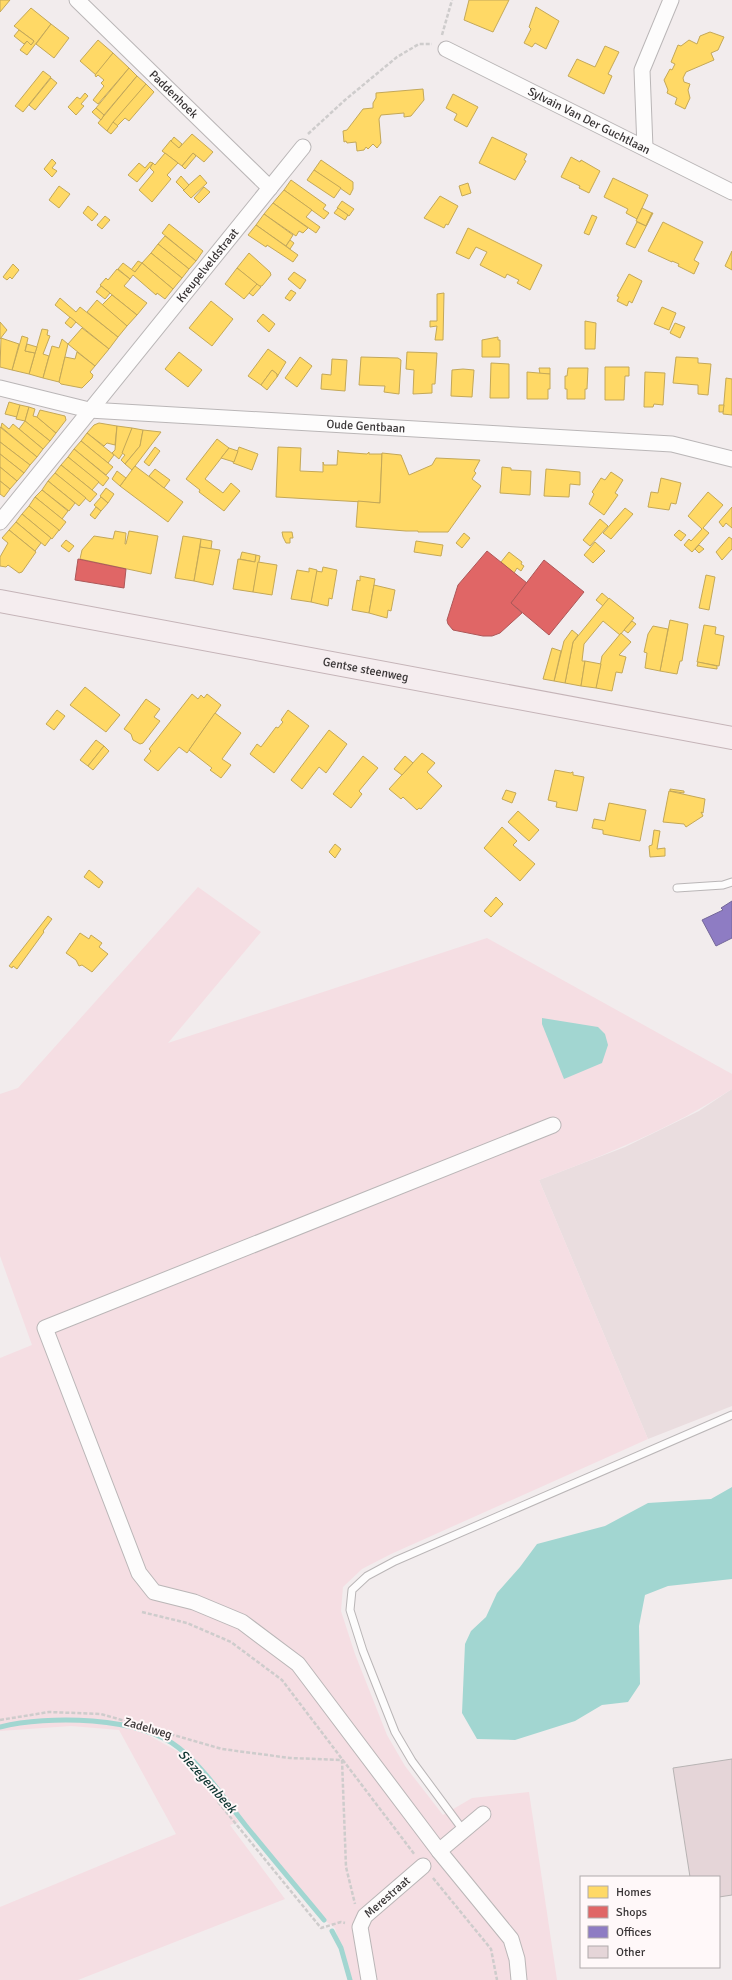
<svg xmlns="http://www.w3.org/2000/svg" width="732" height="1980" font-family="Signika,sans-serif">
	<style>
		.built { fill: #eadddf }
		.green { fill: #f5dee3 }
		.water { fill: #a2d6d1 }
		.homes { fill: #ffd966; stroke: #c4a858 }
		.shops { fill: #e06666; stroke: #ae5758 }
		.offices { fill: #8e7cc3; stroke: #746799 }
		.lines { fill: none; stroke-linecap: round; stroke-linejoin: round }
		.stream { stroke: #a2d6d1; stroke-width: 5 }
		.building { fill: #e5d5d8; stroke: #b7b3b3 }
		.service-casing { stroke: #bab6b7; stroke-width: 9 }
		.minor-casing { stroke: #bab6b7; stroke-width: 17 }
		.primary-casing { stroke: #c5b4b8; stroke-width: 24 }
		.path { stroke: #cecccc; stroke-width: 2.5; stroke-dasharray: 4 2; stroke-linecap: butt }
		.service { stroke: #fdfcfc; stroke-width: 7 }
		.minor { stroke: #fdfcfc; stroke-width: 15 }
		.primary { stroke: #f5edef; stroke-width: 22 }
		.labels { text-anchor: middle; stroke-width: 4; stroke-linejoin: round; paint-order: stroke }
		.street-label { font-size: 12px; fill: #393536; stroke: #fff8f9 }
		.water-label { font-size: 13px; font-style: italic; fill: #0c332f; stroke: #fff8f9 }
	</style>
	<rect width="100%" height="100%" fill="#f2eced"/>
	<polygon class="built" points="732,1089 732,1406 648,1439 539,1180 625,1147 699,1111"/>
	<path class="green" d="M198,887L261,932L168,1043L487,938L732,1074V1089C671,1129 607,1154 539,1180L648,1439L391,1554L362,1569L343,1587L341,1611L355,1654L387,1735L405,1766L443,1815L472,1798L529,1792L557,1980H350L335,1928L324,1920L212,1782L179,1748L152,1734L128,1727L148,1735L179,1752L209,1781L239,1822L230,1825L285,1899L78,1980H0V1907L176,1834L119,1730L71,1726L0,1731V1358L32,1345L0,1256V1094L18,1088Z"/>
	<g class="water">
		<polygon points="542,1018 598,1027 605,1034 608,1045 602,1063 564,1079 542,1024"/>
		<polygon points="732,1487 732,1579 668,1586 645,1595 639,1626 640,1684 628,1702 602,1705 575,1721 515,1740 477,1739 462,1713 465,1644 471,1631 486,1617 497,1593 520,1567 537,1544 605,1526 648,1503 711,1499"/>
	</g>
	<g class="homes">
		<polygon points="0,0 10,0 0,12"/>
		<polygon points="469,0 509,0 493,32 464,20"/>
		<polygon points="536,7 559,21 546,49 535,43 532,47 524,43 531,29 529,27"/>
		<polygon points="31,8 51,24 27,55 20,50 27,41 31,45 34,41 14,26"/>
		<polygon points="51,24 69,38 54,58 36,44"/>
		<polygon points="19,30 34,41 31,45 27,41 24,44 14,36"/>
		<polygon points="710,32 724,37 718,50 711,53 714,60 686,72 683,78 684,82 690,84 688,90 690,98 685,109 675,104 677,98 667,93 668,90 664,80 670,69 672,70 675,64 671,62 678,45 681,46 689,40 697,44 700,36"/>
		<polygon points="98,40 113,53 96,75 80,61"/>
		<polygon points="605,46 619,52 608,74 612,76 604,94 568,76 577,59 595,67"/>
		<polygon points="113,53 129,68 98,104 93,100 104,86 101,83 104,80 98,75 96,77 95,75"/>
		<polygon points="129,68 137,76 104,115 96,108"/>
		<polygon points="43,71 51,77 23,112 15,106"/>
		<polygon points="137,76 146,84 107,131 98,123"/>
		<polygon points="51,78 57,83 35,110 29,105"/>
		<polygon points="146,84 154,92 129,121 125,118 117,126 113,122"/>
		<polygon points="423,89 424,100 411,116 404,117 404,113 381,115 379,119 381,143 377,148 373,144 368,149 366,147 364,150 357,151 356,142 347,143 346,141 344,142 343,131 347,130 363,109 373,108 373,103 376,98 376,93"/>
		<polygon points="85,93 88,96 81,104 84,106 76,115 68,107 77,97 80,99"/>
		<polygon points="453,94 478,107 467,127 454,120 457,114 446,108"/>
		<polygon points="96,108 104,115 101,120 92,112"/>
		<polygon points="113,122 118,126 111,134 107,131"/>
		<polygon points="192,134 213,152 204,162 193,153 182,166 162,151 171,140 179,148"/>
		<polygon points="174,137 182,144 179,148 171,141"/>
		<polygon points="492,137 527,154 524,160 526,161 515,180 479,163"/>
		<polygon points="165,153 178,163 167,175 171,179 152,202 139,190 154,172 150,168 153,163 155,165"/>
		<polygon points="193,153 196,156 185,169 182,166"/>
		<polygon points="571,157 580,162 581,160 600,171 589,193 579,188 580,186 561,177"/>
		<polygon points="52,159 56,163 52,168 57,171 52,177 44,169"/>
		<polygon points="321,160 353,182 353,189 350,195 314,170"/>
		<polygon points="150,162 153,163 137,182 128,175 139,163 145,168"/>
		<polygon points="314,170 341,188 334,198 307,180"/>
		<polygon points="200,175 207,183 191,198 183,190"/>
		<polygon points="181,176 189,185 184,190 176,182"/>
		<polygon points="613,178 648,195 637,219 626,213 628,209 604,197"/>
		<polygon points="291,180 326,205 323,209 329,213 324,219 284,190"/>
		<polygon points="468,183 471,193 462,196 459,186"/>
		<polygon points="59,186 70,194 59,208 49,200"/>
		<polygon points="204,187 210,192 199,203 194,198"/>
		<polygon points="284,190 312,210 306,217 320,227 316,233 273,203"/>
		<polygon points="440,196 458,206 448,225 446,224 444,228 424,218"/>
		<polygon points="342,201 354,209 349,216 337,208"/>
		<polygon points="273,203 308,228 303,233 299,231 296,236 264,214"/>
		<polygon points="88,206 98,214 92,221 83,213"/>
		<polygon points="338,208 348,215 345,220 334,213"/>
		<polygon points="642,208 652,213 646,226 636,221"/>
		<polygon points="652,213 653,213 635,248 626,244 637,222 646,226"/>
		<polygon points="264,214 293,235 286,246 256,225"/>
		<polygon points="592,215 597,217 589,235 584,233"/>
		<polygon points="105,216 110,220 102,229 97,225"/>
		<polygon points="663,222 703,242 694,260 699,263 694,274 678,266 679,264 672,261 672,262 648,251"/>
		<polygon points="169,224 203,251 196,261 162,233"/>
		<polygon points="256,225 298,255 293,262 267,245 266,247 248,235"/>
		<polygon points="468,228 542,265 530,290 517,283 519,280 507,274 505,278 480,265 487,252 476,247 469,259 456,253"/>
		<polygon points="165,236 196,261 189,269 158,244"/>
		<polygon points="290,240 294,243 290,249 286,246"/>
		<polygon points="158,244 189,269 182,278 151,253"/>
		<polygon points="732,251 732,270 725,266"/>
		<polygon points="151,253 182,278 173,289 142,263"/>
		<polygon points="249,253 270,272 271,275 262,286 259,286 237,268"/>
		<polygon points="138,261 142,263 135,272 131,270"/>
		<polygon points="123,263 135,272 142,263 173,289 165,299 157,293 156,295 133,275 130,279 118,269"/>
		<polygon points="13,264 19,270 12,279 10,277 7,280 3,277"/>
		<polygon points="237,268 257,284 244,299 225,284"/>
		<polygon points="117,269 130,279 124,286 147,303 137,315 100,285 106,278 108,280"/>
		<polygon points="294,272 306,280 300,289 288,279"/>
		<polygon points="629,274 642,281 632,303 629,301 627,306 617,301 619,297 617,296"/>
		<polygon points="257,284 261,287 253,296 249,293"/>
		<polygon points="101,286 110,293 105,299 96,292"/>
		<polygon points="291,290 296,293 290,301 285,298"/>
		<polygon points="444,293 443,340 435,340 437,326 430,327 430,321 437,321 437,294"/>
		<polygon points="112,295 137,315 127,326 102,305"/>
		<polygon points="60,298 76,312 80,307 118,337 109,349 55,305"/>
		<polygon points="97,300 127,326 118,337 87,312"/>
		<polygon points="211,301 233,319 212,346 189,328"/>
		<polygon points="662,307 676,313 669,330 654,324"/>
		<polygon points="263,314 275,324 269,332 257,321"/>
		<polygon points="70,317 76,322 71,328 65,323"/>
		<polygon points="585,321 596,323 595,349 585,349"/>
		<polygon points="0,322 7,330 0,339"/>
		<polygon points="675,323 685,327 680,338 670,333"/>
		<polygon points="82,328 109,349 95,366 68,344"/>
		<polygon points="42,329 48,330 47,335 50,336 43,354 49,356 43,378 29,374"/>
		<polygon points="22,336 28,338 25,351 35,353 29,374 12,370"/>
		<polygon points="498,337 498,340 500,340 500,357 482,357 482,340"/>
		<polygon points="1,338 19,344 12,370 0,367"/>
		<polygon points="62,339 68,344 59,382 43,378 52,346 59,348"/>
		<polygon points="27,344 37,347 35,353 25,351"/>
		<polygon points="268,349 286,362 277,377 277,374 272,370 261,385 248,376"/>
		<polygon points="77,352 95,366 90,372 93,375 92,378 82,388 61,384 59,382 65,357 75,359"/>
		<polygon points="179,352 202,370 188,387 165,369"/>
		<polygon points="407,352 437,353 435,384 432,384 432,393 413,394 414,370 406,369"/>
		<polygon points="300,357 312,366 297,387 285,378"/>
		<polygon points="361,357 398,358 401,360 399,394 384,392 385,386 359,385"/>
		<polygon points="676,357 698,358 698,363 711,364 708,395 698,394 698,385 673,383"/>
		<polygon points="332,359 347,360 345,391 321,389 322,374 331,375"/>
		<polygon points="491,363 509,364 509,398 490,398"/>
		<polygon points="605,367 629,367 629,376 625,376 624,400 605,400"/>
		<polygon points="539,368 550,368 550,374 540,374"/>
		<polygon points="568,368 588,368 587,389 585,389 585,399 567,399 567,389 565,389 565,376 567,376"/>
		<polygon points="463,369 474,370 472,397 451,396 452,370"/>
		<polygon points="272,370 277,374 277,377 267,390 261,385"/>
		<polygon points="527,372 550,374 550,389 548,389 548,399 527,399"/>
		<polygon points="645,372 665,373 663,405 654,404 653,407 644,407"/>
		<polygon points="726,378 732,379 732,415 723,414"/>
		<polygon points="9,402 20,405 17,417 5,414"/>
		<polygon points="20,405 29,407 25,421 16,419"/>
		<polygon points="719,405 724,405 723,412 719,412"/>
		<polygon points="29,407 35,409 33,416 37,417 56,433 50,441 25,421"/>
		<polygon points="40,410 65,416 66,420 56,433 37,417"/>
		<polygon points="25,421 50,441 43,449 19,429"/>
		<polygon points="2,423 9,429 13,424 43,449 37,457 1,427"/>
		<polygon points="99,423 117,426 115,445 107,443 104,446 87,433 94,425"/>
		<polygon points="117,426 132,428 126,448 119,459 112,453 115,450"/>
		<polygon points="0,427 37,457 30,465 0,442"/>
		<polygon points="132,428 143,430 140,446 125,464 121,460 125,455 122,453"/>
		<polygon points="143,430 161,432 132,470 125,464 140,446"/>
		<polygon points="87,433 114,455 108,463 81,441"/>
		<polygon points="217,439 229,448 205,479 223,493 231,483 240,491 224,511 199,492 200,490 186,479"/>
		<polygon points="81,441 113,467 106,475 74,449"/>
		<polygon points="0,442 30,465 24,473 0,454"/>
		<polygon points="155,447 160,451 149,466 144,462"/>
		<polygon points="239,447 258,454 252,470 233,463"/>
		<polygon points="278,447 301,448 300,471 323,472 323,462 324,465 337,465 338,450 339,452 367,454 369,452 369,454 382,454 380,503 276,497"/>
		<polygon points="229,448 238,451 234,462 221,458"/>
		<polygon points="74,449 109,478 103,486 68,457"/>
		<polygon points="382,453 401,455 409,475 432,465 436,458 480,460 474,471 476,473 472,479 481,486 448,532 418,532 418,531 406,531 356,527 358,501 380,503"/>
		<polygon points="0,454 24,473 17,481 0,467"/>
		<polygon points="68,457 99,482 92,490 61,465"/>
		<polygon points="61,465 97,494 90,502 55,473"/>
		<polygon points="135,466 183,502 168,522 120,486"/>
		<polygon points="0,467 17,481 10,489 0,481"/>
		<polygon points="502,467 511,468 511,470 531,471 530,495 500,493"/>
		<polygon points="155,469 170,480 164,488 149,476"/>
		<polygon points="546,469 580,472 580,485 570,484 569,497 544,496"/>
		<polygon points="117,471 126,478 120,486 112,479"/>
		<polygon points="611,472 623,480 615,493 618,495 604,515 589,504 594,494 592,492 601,478 605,480"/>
		<polygon points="55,473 86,498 79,506 48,481"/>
		<polygon points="661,478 681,483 676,504 671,503 669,510 648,507 651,492 658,493"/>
		<polygon points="0,481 10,489 4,497 0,494"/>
		<polygon points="48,481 75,503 69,511 42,490"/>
		<polygon points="106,488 114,494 108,503 100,496"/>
		<polygon points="42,490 68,511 62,519 35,497"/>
		<polygon points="708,492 723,505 703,528 709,533 692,552 684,545 689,539 691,541 702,529 688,516"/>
		<polygon points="35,497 66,522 59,531 29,506"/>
		<polygon points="101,497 108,503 101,511 94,505"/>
		<polygon points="29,506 59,530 52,539 22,514"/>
		<polygon points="96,507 101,511 95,519 90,515"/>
		<polygon points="732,507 732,528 726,523 723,527 719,522"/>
		<polygon points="625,508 633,514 611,539 603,533"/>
		<polygon points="22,514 51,538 45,546 16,522"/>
		<polygon points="600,519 608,526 590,546 583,540"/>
		<polygon points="16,522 41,543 35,551 9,530"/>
		<polygon points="9,530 36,552 22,572 19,573 8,565 6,567 0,566 0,557 8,543 2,538"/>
		<polygon points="679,530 686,535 681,541 674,535"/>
		<polygon points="115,531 126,533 125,544 126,544 129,531 158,536 151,574 80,559 82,550 94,536 113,539"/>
		<polygon points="282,532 292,532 293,538 290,538 290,543 286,543 283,537"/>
		<polygon points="464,533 470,538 462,548 456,543"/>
		<polygon points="183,536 201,539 194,581 175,578"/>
		<polygon points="729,537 732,539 732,549 722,560 716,552"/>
		<polygon points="201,539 212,541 211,549 200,547"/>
		<polygon points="66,540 74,546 69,552 61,546"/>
		<polygon points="416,541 443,545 441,556 414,552"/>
		<polygon points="595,542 605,551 593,563 584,555"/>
		<polygon points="699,545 704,549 699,553 695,549"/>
		<polygon points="200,547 220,550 213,585 194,581"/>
		<polygon points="242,552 256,555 255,562 240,559"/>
		<polygon points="509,552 522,562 521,564 524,566 521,571 517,568 514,573 501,562"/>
		<polygon points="256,555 260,556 253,592 233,589 238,559 255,562"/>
		<polygon points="258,562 277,565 272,595 253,592"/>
		<polygon points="323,567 337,570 332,599 329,598 328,606 311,602 316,571 322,572"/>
		<polygon points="309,568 317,570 311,602 291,599 297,570 309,572"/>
		<polygon points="706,575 715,577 709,610 699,608"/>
		<polygon points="360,576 375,579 369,613 352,610 357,580 360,581"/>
		<polygon points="374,585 395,590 391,611 388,610 387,618 369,613"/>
		<polygon points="602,593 609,599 603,606 596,600"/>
		<polygon points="609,598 634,618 620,635 603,621 584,644 582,661 585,661 581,686 565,683 573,642"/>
		<polygon points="670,620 688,624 682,661 680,661 677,674 660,671"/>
		<polygon points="632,621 636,624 628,633 624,630"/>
		<polygon points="704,625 716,627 715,634 724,636 719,666 697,662"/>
		<polygon points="653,626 668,629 660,671 645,668 647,653 644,652 648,634"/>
		<polygon points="572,630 578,635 573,642 565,683 554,681 564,641"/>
		<polygon points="621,633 631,642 619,655 626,657 622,673 616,672 612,691 596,688 602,656"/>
		<polygon points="552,648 561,651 554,681 543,679"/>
		<polygon points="585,661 601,664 596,688 581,686"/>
		<polygon points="698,662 717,666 717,669 697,666"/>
		<polygon points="85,687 120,715 106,732 70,705"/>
		<polygon points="192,694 198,699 201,695 204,698 207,694 221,705 187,753 179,747 158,771 144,760 151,751 149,749"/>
		<polygon points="146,699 160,709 154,717 160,721 143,743 140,744 133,740 131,734 124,729"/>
		<polygon points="57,710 65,716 54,730 46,724"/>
		<polygon points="288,710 309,726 274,773 250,754 257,744 261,747 276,727 278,728 283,722 281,720"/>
		<polygon points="215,713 241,733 222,759 231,765 221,778 210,770 212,768 189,750"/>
		<polygon points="329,730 347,744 326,773 319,767 302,789 291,780"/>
		<polygon points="96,740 104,746 88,766 80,760"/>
		<polygon points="104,746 109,751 93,770 88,766"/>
		<polygon points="422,753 435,763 427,772 442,786 421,809 419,808 417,810 403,797 401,799 389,789"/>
		<polygon points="363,756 378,768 359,791 362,794 351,808 333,794"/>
		<polygon points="405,756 413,763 402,775 394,769"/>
		<polygon points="555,770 571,773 572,772 573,772 573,775 584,777 577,811 556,807 557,802 548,800"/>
		<polygon points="670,789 684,791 684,793 670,791"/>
		<polygon points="506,790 516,793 512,803 502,799"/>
		<polygon points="669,791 705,799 703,813 701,812 703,816 686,827 684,824 663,822"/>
		<polygon points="609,803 646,810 640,841 603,834 603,830 592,828 594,819 605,821"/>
		<polygon points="518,811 539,830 529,841 508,822"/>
		<polygon points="502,827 517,841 513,845 535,864 520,881 484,848"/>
		<polygon points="654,830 660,831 657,849 665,848 665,856 650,857 649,846 652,845"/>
		<polygon points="335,844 341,849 335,858 329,852"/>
		<polygon points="89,870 103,882 99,888 84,877"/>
		<polygon points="496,897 503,904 491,917 484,911"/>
		<polygon points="48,916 52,919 43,931 44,932 17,969 13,966 12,968 9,966"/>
		<polygon points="80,933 89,939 91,935 102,943 99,947 108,954 92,972 82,965 79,966 76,960 66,953"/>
	</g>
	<g class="shops">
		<polygon points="487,551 527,583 511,603 522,613 500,633 492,636 483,636 453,630 448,624 447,620 458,585"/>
		<polygon points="78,559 126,569 124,588 75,580"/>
		<polygon points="544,560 584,592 549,635 511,603"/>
	</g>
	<polygon class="offices" points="732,901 732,938 716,946 702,920 723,910 721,908"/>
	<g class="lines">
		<g class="stream">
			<path d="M0,1727C48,1715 139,1716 179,1748C206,1770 225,1800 246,1826C272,1858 298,1889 324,1920"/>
			<polyline points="332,1931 341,1948 350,1980"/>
		</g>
	</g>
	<polygon class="building" points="732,1759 732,1895 719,1897 719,1877 690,1877 673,1768"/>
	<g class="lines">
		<g class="service-casing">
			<g id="service">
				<polyline points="677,888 723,885 732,882"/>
				<polyline points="463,1830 412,1761 395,1732 363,1651 350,1610 352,1590 367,1576 395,1561 732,1415"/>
			</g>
		</g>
		<g class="minor-casing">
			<g id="minor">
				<path id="s1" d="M77,0L270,188"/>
				<path id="s2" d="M446,49L732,192"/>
				<polyline points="645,148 642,70 671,0"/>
				<path id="s3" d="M0,388L89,410L672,444L732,459"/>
				<path id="s4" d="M0,522L303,147"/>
				<polyline points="439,1851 483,1814"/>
				<path id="s5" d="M369,1980L360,1927L365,1916L423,1866"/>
				<polyline points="519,1980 517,1959 511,1939 439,1851 298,1664 242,1622 194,1602 154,1592 139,1573 45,1328 553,1125"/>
			</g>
		</g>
		<g class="primary-casing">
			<g id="primary">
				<path id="s6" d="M0,601L732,738"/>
			</g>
		</g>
		<g class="path">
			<polyline points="442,35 452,0"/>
			<polyline points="308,134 345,100 397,57 419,44 432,44"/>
			<polyline points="142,1612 187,1623 231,1642 282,1680 415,1855"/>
			<polyline points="0,1720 49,1712 101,1714 222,1749 290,1758 342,1760 346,1867 355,1904"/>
			<polyline points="218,1802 321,1928 341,1922 345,1923"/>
			<polyline points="433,1878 491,1949 497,1980"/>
		</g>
		<use href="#service" class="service"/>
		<use href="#minor" class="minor"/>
		<use href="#primary" class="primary"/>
	</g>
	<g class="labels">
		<g class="street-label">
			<text dy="4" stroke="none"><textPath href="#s1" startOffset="135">Paddenhoek</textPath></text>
			<text dy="4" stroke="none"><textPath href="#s2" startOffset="160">Sylvain Van Der Guchtlaan</textPath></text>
			<text dy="4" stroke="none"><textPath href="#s4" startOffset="330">Kreupelveldstraat</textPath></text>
			<text dy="4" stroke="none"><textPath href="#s3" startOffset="369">Oude Gentbaan</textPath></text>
			<text dy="4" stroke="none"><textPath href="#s6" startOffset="372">Gentse steenweg</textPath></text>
			<text transform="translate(148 1728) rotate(16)" y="4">Zadelweg</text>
			<text dy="4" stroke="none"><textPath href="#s5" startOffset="95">Merestraat</textPath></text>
		</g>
		<g class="water-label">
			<text transform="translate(208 1781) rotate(48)" y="5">Siezegembeek</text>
		</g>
	</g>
	<rect x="580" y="1876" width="140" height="92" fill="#fff8f9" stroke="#b0aaab"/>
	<rect x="588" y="1886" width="20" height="12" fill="#ffd966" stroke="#b0aaab"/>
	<text x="616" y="1896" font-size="12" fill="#393536">Homes</text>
	<rect x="588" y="1906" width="20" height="12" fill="#e06666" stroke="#b0aaab"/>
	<text x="616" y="1916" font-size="12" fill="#393536">Shops</text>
	<rect x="588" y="1926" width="20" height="12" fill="#8e7cc3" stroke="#b0aaab"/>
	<text x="616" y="1936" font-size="12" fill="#393536">Offices</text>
	<rect x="588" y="1946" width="20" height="12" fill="#e5d5d8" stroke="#b0aaab"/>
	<text x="616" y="1956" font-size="12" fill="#393536">Other</text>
</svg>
